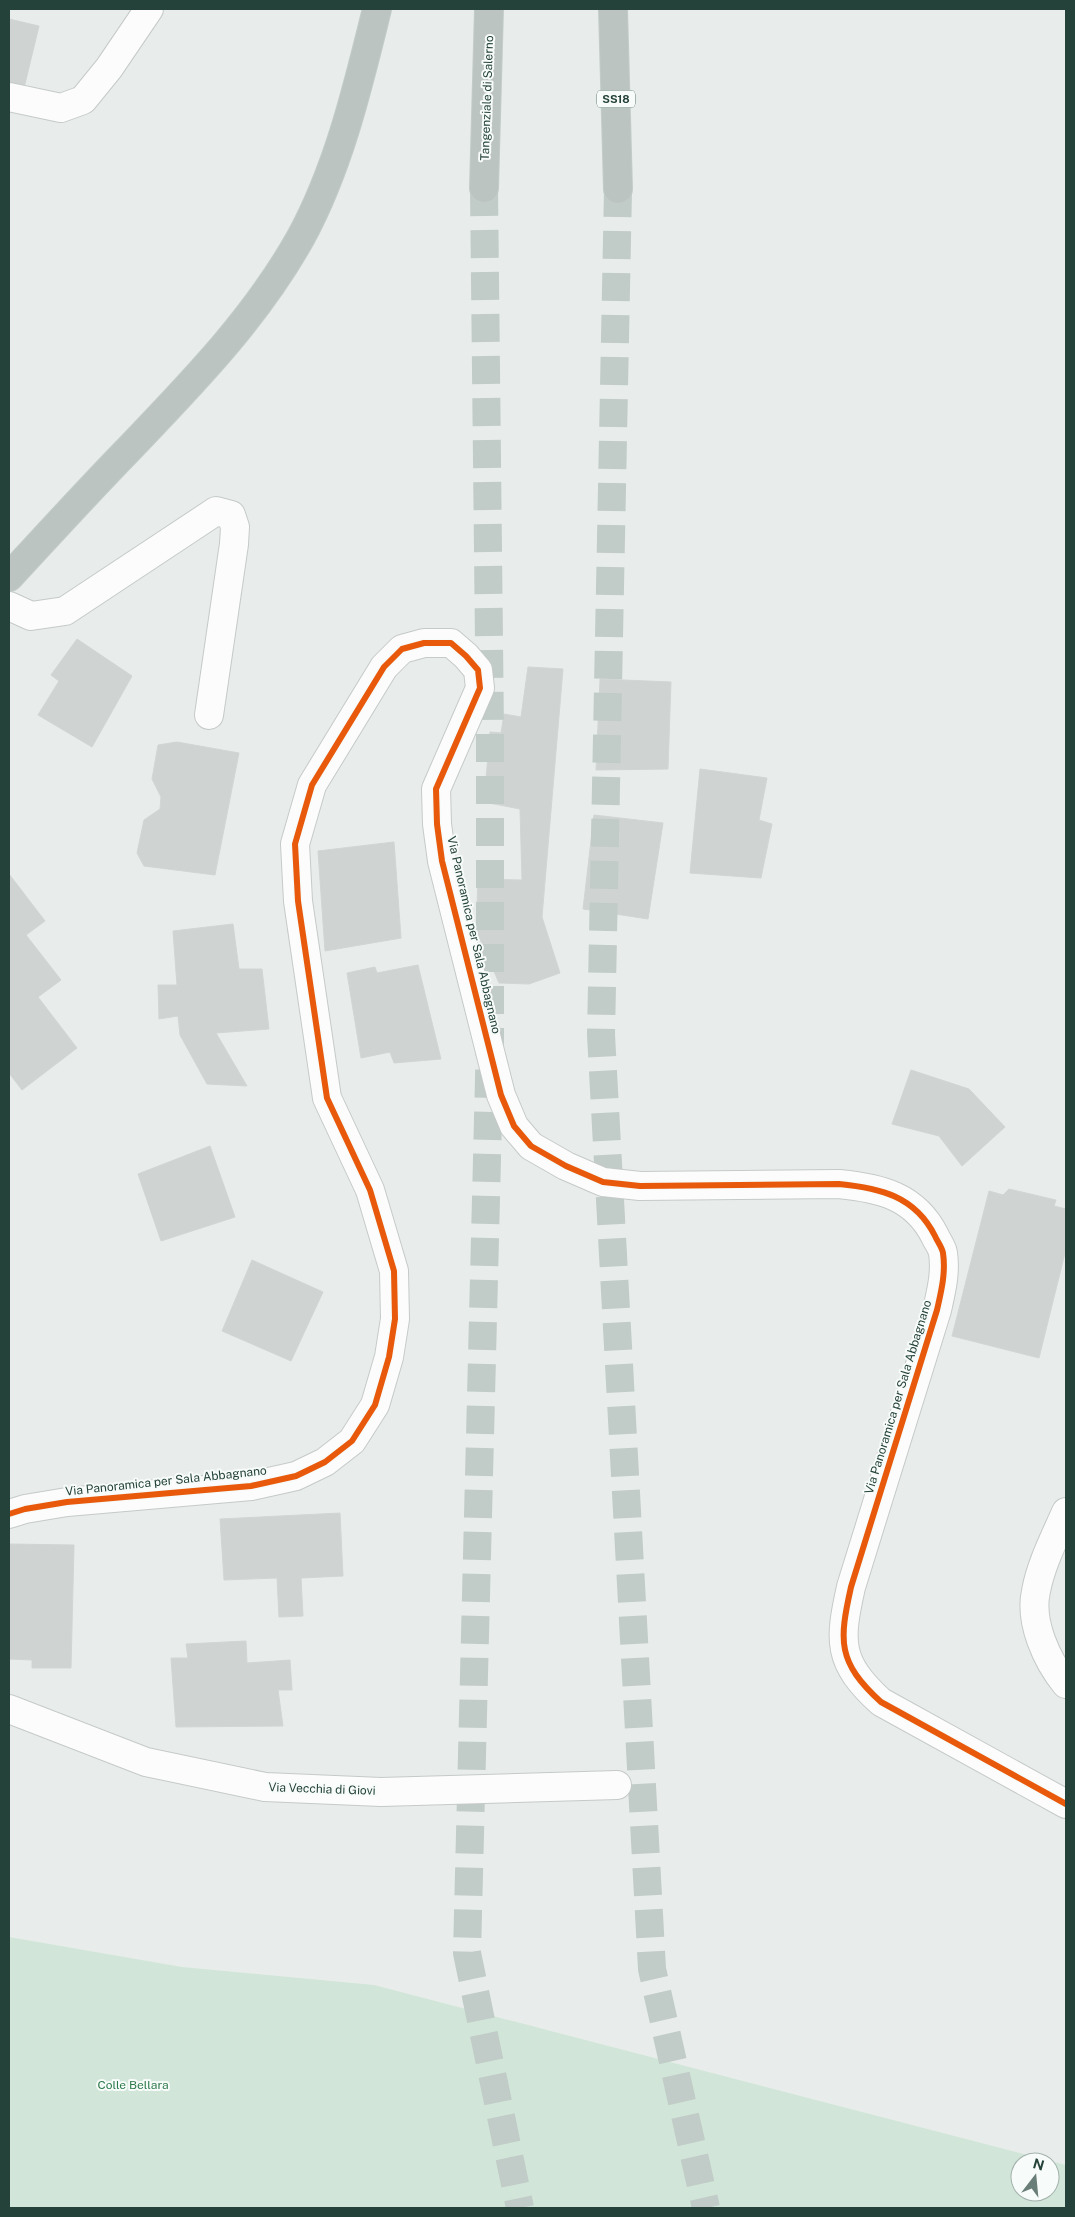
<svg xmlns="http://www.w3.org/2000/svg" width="1075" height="2217" font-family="'Public Sans',sans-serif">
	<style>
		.green { fill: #d1e6d8; fill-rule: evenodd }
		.building { fill: #cfd4d2; stroke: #d1d6d4 }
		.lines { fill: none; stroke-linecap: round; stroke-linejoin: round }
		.highway-tunnel { stroke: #c1cbc8; stroke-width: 28; stroke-dasharray: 28 14; stroke-linecap: butt }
		.minor-casing { stroke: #c5cac8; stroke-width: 30 }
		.highway-casing { stroke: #c3ccc9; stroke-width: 30 }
		.minor { stroke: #fcfcfc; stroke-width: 28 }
		.highway { stroke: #bcc4c2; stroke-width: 28 }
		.cycleway-casing { stroke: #f7fbf9; stroke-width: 9 }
		.cycleway { stroke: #e8590c; stroke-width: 6 }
		.labels { text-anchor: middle; stroke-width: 4; stroke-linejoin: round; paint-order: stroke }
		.shield { fill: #f7fbf9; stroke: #637a73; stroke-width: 1 }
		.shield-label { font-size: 11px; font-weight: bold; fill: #24423a }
		.street-label { font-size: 12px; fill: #24423a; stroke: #f7fbf9 }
		.park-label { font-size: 12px; fill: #2d7a4b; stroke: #f7fbf9 }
	</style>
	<rect width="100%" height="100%" fill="#e8edeb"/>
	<path class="green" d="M9,1937L182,1967L374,1985L1066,2165V2208H9ZM1020,2162H1050V2192H1020Z"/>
	<g class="building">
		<polygon points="9,19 39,26 24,88 9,85"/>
		<polygon points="77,639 132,676 92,747 38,715 59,681 51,675"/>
		<polygon points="528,667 563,669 542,917 560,973 529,984 499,983 476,930 478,879 522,880 520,809 484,802 490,732 501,733 504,714 521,717"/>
		<polygon points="600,679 671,682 668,769 596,770"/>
		<polygon points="177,742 239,753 215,875 144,866 137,853 144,820 160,809 161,797 152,779 158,745"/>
		<polygon points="700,769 767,778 759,820 772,824 761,878 690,873"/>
		<polygon points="594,815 663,823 648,919 583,909"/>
		<polygon points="394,842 401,938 325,951 318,851"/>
		<polygon points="9,874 45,921 26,935 61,980 38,997 77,1048 22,1090 9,1073"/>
		<polygon points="233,924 239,969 262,969 269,1029 216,1033 247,1086 207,1084 180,1035 178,1016 159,1019 158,985 177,985 173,931"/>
		<polygon points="418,965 441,1059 394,1063 390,1052 361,1058 347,973 375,967 377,973"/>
		<polygon points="911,1070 969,1089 1005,1127 962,1166 939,1136 892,1124"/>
		<polygon points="210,1146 235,1217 161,1241 138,1174"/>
		<polygon points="1009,1189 1056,1200 1054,1206 1066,1209 1066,1249 1039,1358 952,1336 989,1191 1003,1195"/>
		<polygon points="252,1260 323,1292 291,1361 222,1331"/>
		<polygon points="340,1513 343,1576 301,1578 303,1616 279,1617 277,1578 224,1580 220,1519"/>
		<polygon points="9,1544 74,1545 71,1668 32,1668 32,1660 9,1659"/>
		<polygon points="246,1641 247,1663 290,1660 292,1690 278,1690 283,1726 176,1727 171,1658 188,1658 186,1644"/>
	</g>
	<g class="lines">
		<g class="highway-tunnel">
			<polyline points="484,188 490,732 490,1039 467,1953 520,2208"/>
			<polyline points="618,189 601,1035 652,1969 706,2208"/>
		</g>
		<g class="minor-casing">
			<g id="minor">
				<polyline points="9,97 61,108 83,100 109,68 149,9"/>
				<polyline points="9,606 31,616 65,611 216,511 231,515 235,527 234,544 209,715"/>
				<path d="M1066,1512C1055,1537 1041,1564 1036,1591C1029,1622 1047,1661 1066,1684"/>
				<path d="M9,1514L25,1509L67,1502L251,1486L296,1476L325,1462L352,1441L375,1405L389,1357L395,1319L394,1271L370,1190L327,1098L298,901L295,844L312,785L384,667L402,649L424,643H451L466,656L478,670L480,688L436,789L437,824L442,861L501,1095L514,1126L531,1146L566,1166L603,1182L640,1186L839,1184C880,1188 915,1196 935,1236C937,1241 942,1247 943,1253C946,1273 941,1292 937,1310L851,1587C839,1641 837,1662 881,1702L1066,1804"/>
				<polyline points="9,1709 146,1762 265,1787 381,1792 617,1785"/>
			</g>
		</g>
		<g class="highway-casing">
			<g id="highway">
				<polyline points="613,9 618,189"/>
				<polyline points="484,188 489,9"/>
				<path d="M9,577C48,535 87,492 128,450C191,384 256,318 301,237C339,167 358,86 377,9"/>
			</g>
		</g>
		<use href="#minor" class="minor"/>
		<use href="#highway" class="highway"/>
		<g class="cycleway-casing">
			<path id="cycleway" d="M9,1514L25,1509L67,1502L251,1486L296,1476L325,1462L352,1441L375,1405L389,1357L395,1319L394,1271L370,1190L327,1098L298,901L295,844L312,785L384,667L402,649L424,643H451L466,656L478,670L480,688L436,789L437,824L442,861L501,1095L514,1126L531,1146L566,1166L603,1182L640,1186L839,1184C880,1188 915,1196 935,1236C937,1241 942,1247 943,1253C946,1273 941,1292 937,1310L851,1587C839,1641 837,1662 881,1702L1066,1804"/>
		</g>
		<use href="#cycleway" class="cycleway"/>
	</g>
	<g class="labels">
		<rect class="shield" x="597" y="90.5" width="38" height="17" rx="4"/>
		<g class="shield-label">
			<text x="616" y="103">SS18</text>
		</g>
		<g class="street-label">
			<text transform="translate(487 98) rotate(-88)" y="4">Tangenziale di Salerno</text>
			<text transform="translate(474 935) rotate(77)" y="4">Via Panoramica per Sala Abbagnano</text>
			<text transform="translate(898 1397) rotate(-73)" y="4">Via Panoramica per Sala Abbagnano</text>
			<text transform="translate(166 1481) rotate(-6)" y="4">Via Panoramica per Sala Abbagnano</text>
			<text transform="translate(322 1789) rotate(2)" y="4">Via Vecchia di Giovi</text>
		</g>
		<g class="park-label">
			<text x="133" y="2089">Colle Bellara</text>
		</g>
	</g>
	<rect width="1075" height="2217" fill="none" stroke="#24423a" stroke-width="20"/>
	<g transform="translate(1035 2177) rotate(16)"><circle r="24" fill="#f7fbf9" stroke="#a3b1ad"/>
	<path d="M0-4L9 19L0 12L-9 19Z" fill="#697e78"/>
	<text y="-8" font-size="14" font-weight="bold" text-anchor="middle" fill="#24423a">N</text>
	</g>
</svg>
